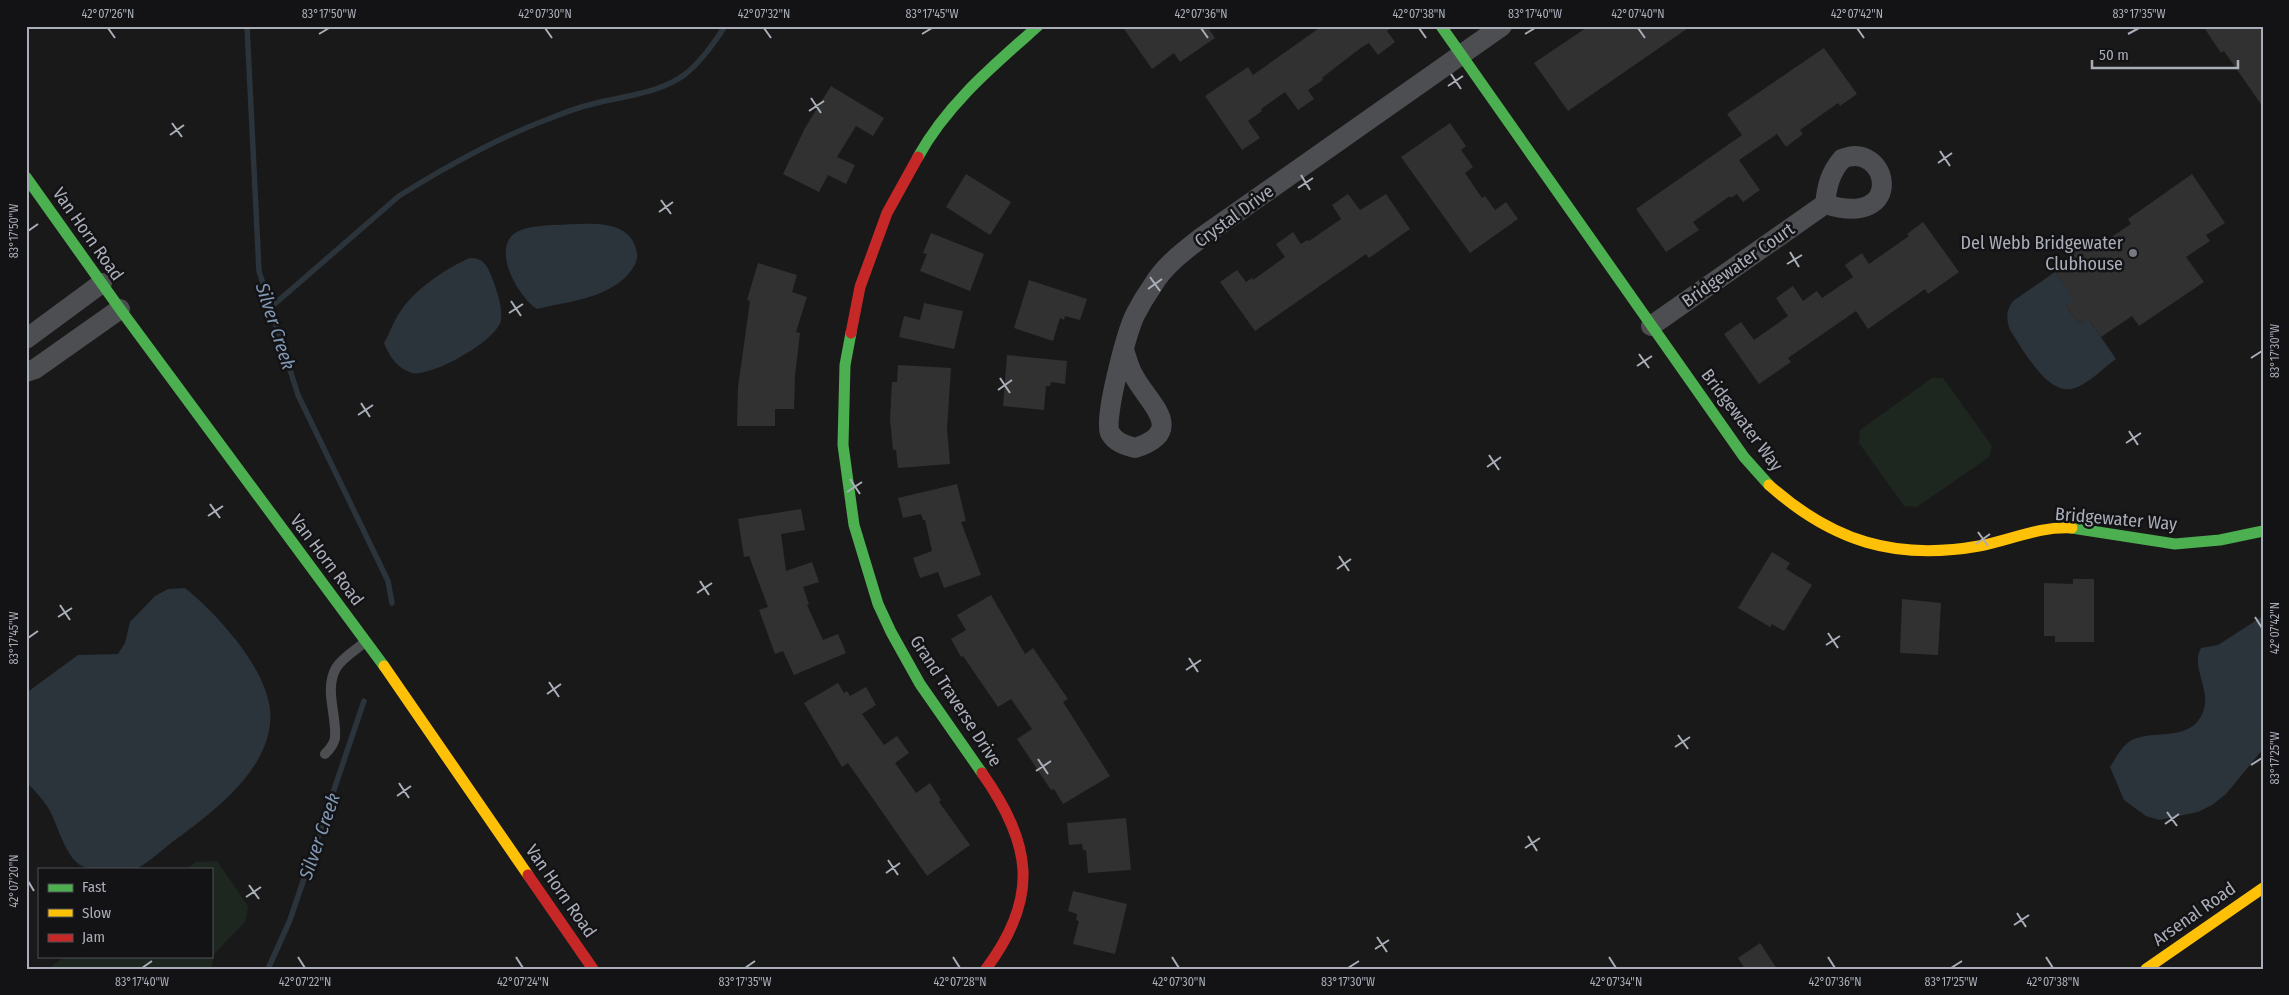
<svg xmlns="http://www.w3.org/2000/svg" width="2289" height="995" font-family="'Fira Sans Condensed',sans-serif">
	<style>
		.green { fill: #1e2620 }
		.water { fill: #2b333b }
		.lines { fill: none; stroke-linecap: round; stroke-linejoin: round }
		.stream { stroke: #2b333b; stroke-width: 5.5 }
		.building { fill: #313131 }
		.lane { stroke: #4d4e52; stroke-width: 10 }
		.street { stroke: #4d4e52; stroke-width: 20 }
		.fast { stroke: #4caf50; stroke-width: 11 }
		.slow { stroke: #ffc107; stroke-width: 11 }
		.jam { stroke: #c62828; stroke-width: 11 }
		.ticks { fill: none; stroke: #aaaeb9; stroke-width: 2 }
		.poi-dot { fill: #777a81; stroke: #131315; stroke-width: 2 }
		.labels { text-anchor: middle; stroke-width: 5; stroke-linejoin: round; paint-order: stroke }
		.street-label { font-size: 18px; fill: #aaaeb9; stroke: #131315 }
		.poi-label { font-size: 18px; fill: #aaaeb9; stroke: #131315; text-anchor: end }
		.water-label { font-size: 19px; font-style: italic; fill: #8199b4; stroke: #131315 }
		.neatline { fill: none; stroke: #aaaeb9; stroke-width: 2 }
		.ticks-label { font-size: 12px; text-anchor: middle; fill: #aaaeb9 }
	</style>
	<rect width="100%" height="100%" fill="#191919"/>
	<g class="green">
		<polygon points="1932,378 1943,378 1992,446 1989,457 1917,507 1904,506 1859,443 1860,430"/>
		<polygon points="217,861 248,906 246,921 215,953 211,969 48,969 65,956 211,956 211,869 186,869 196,862"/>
	</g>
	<g class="water">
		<path d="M553,225C582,225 631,215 637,253C639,266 624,280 614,286C592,300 562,303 537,309C519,298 491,250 515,233C526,226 541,226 553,225Z"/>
		<path d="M470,258C483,258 487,265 491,275C496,288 503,307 501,320C497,341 432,377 412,373C398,369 389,356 384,343C390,333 393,322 400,312C415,289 446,268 470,258Z"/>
		<path d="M2055,272L2075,300L2066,306L2079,324L2088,318L2116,359C2103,368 2087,386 2071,389C2046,393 2022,348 2010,330C2006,319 2006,310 2013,301Z"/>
		<path d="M185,588C217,614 265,666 270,709C276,767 212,813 171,843C161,851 149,862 138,868C129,872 90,870 82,866C67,859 58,828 52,815C46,802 36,792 26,782V693L78,655L118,654L125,643L130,622L155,596L168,589Z"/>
		<path d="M2263,616V749L2226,794L2212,805L2198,812L2159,820L2146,816L2124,800L2110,767C2116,758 2122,745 2132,740C2151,730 2186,741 2200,718C2216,694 2189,668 2201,648L2218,645Z"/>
	</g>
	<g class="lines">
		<g class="stream">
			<polyline points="247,26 259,271 298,395 388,581 392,603"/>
			<path d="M270,308L399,196C447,166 497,138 551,118C572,109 597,102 620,98C642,93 665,89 684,75C698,65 716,41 725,26"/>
			<polyline points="268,969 290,920 364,701"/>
		</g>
	</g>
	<g class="building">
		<polygon points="1122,26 1207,26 1215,38 1180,62 1174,53 1152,69"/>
		<polygon points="1322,26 1393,26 1387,31 1395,42 1378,55 1369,43 1362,47 1332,70 1322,78 1323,80 1308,90 1314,99 1298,110 1285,92 1261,109 1262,111 1248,121 1260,138 1242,150 1205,96 1248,67 1253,75"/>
		<polygon points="1589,26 1691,26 1568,111 1534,63"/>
		<polygon points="2203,26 2263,26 2263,107 2224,51 2221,53"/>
		<polygon points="1824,48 1857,94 1840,106 1838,103 1800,130 1803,134 1786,147 1777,134 1739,160 1760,190 1743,202 1737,194 1731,198 1730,196 1693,222 1699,230 1666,252 1636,209 1742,135 1727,114"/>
		<polygon points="831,86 884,118 873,136 856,126 837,157 855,165 846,184 828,175 819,192 783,174 805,128"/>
		<polygon points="1450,123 1466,146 1461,150 1473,167 1465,173 1482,198 1485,196 1495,210 1506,202 1518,219 1470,253 1401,157"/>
		<polygon points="966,174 1011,202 990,235 946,207"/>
		<polygon points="2192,174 2225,223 2206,235 2210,241 2186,257 2204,282 2139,326 2132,316 2101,337 2088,318 2079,324 2066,306 2074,300 2052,267 2089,243 2093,249 2131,224 2128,219"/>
		<polygon points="1348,194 1360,210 1386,194 1410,229 1369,258 1366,254 1255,331 1220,282 1237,270 1246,282 1252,278 1253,280 1285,257 1276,244 1285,238 1293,232 1301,244 1307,240 1309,241 1341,219 1332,205"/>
		<polygon points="1923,222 1959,272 1928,294 1925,289 1868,329 1856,311 1788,358 1791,362 1759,384 1724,334 1741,322 1754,340 1788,316 1776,298 1793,286 1803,301 1817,291 1822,298 1853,277 1845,265 1862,253 1869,264 1909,236 1907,234"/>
		<polygon points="931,233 984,254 970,291 920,271 927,254 923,253"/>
		<polygon points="758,263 797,275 792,292 807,297 796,332 800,333 795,376 794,409 775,409 775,426 737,426 738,387 750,301 747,300"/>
		<polygon points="1029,280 1087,299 1080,320 1065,316 1064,320 1060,318 1053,341 1014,328"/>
		<polygon points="924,303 963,311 954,349 899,337 904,316 920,320"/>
		<polygon points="1007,355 1067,361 1065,384 1051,382 1050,386 1046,386 1044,410 1003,406"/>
		<polygon points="898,365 951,368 947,429 950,464 898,468 896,450 893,450 890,419 892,382 897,382"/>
		<polygon points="957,484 966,521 961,522 981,575 944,588 938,572 920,578 913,558 932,551 925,520 923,520 921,514 903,518 898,498"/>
		<polygon points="801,509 805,530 781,534 786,571 812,562 819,582 803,587 809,604 807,605 823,640 838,634 846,653 794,675 783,651 775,654 759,610 768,607 749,556 744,557 738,519"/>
		<polygon points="1772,552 1790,563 1786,569 1812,585 1784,631 1772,624 1770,627 1738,608"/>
		<polygon points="2073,579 2094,579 2094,642 2055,642 2055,636 2044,636 2044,583 2073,584"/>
		<polygon points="991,595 1025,654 1033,648 1068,699 1063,702 1110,776 1063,804 1054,789 1051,790 1017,739 1032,729 1011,699 998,707 963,656 961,657 951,639 966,630 957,615"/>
		<polygon points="1902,599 1941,603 1938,655 1900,653"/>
		<polygon points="838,683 844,693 847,691 850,696 866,687 876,705 862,714 884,745 897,736 909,753 895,763 916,793 930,783 941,800 939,802 970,845 927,876 848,763 842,767 804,703"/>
		<polygon points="1126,818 1131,870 1088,873 1086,850 1083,850 1082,844 1069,845 1067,823"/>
		<polygon points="1073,891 1127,904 1115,954 1073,944 1079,921 1076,920 1077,914 1068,911"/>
		<polygon points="1760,943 1777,969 1745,969 1738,958"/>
	</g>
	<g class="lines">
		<path class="lane" d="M325,754C329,750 334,744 335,738C337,715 324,690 336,668C343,657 356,650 365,642"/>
		<g class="street">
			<path d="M1651,326L1825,204C1908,230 1888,139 1842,159C1830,173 1827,186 1825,204"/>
			<polyline points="26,339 102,283"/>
			<path d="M1124,350C1127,358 1129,368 1134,376C1148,403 1188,431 1135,448C1125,445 1116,443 1110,433C1103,419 1127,331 1135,315C1140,305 1146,295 1153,285C1164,266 1184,251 1202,237L1502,26"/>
			<polyline points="26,372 35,369 120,309"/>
		</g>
		<g class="fast">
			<polyline points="1441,26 1744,457 1769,485"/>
			<path d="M918,157C947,104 994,65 1038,26"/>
			<polyline points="26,177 120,309 384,666"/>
			<polyline points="851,333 845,365 843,445 854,525 878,604 891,632 920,684 982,773"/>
			<polyline points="2072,528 2175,544 2220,540 2263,531"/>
		</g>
		<g class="slow">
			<path d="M1769,485C1832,541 1895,561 1979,546C2011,540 2039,526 2072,528"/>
			<polyline points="384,666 528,875"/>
			<polyline points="2146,969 2263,888"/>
		</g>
		<g class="jam">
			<polyline points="851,333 860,287 887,213 918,157"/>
			<path d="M982,773C1032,844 1040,897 986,969"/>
			<polyline points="528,875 593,969"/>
		</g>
	</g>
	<path class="ticks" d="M108,28L115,38M545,28L552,38M764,28L771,38M1201,28L1208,38M1419,28L1426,38M1638,28L1645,38M1857,28L1864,38M319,34L329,28M922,34L932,28M1525,34L1535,28M2128,34L2139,28M1451,74L1461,89M1448,86L1463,76M811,98L821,113M809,111L824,101M172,123L182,137M170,135L184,125M1940,151L1950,166M1938,163L1952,153M1301,175L1310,190M1298,188L1313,178M661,200L671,214M659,212L673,202M28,231L38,224M1790,252L1799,267M1787,264L1802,255M1150,277L1160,291M1148,289L1162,279M511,301L521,316M509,313L523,304M1639,354L1649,368M2251,358L2262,351M1637,366L1652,356M1000,378L1010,393M998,390L1012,380M361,403L370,417M358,415L373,405M2129,431L2138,445M2126,443L2141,433M1489,455L1499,470M1487,467L1501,457M850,479L860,494M847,492L862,482M210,504L220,518M208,516L223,506M1978,532L1988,546M1976,544L1990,534M1339,556L1349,571M1337,569L1351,559M700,581L709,595M697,593L712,583M60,605L70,620M58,617L72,608M2255,617L2262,628M1828,633L1838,648M28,638L38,631M1826,645L1840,636M1189,658L1198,672M1186,670L1201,660M549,682L559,697M547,694L561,684M1678,735L1688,749M1675,747L1690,737M1038,759L1048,774M2251,765L2262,758M1036,771L1051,761M399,783L409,798M397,796L411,786M2167,812L2177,826M2165,824L2179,814M1528,836L1537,851M1525,848L1540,838M888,860L898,875M886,873L900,863M28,881L34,891M249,885L259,899M246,897L261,887M2017,913L2026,927M2014,925L2029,915M1377,937L1387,952M1375,949L1389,940M298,957L305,968M516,957L523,968M953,957L960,968M1172,957L1179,968M1609,957L1616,968M1828,957L1835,968M2046,957L2053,968M142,968L152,961M745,968L755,961M1348,968L1359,961M1951,968L1962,961"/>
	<circle class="poi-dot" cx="2133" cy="253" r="5"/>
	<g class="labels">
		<g class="street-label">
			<text transform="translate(1234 216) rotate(-36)" y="6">Crystal Drive</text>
			<text transform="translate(88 234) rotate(55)" y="6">Van Horn Road</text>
			<text transform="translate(1738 265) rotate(-35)" y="6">Bridgewater Court</text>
			<text transform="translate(1742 420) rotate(53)" y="6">Bridgewater Way</text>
			<text transform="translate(2116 519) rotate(5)" y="6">Bridgewater Way</text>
			<text transform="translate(327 560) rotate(53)" y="6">Van Horn Road</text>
			<text transform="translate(956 701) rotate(57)" y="6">Grand Traverse Drive</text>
			<text transform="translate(561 891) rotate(55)" y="6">Van Horn Road</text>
			<text transform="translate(2194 914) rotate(-35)" y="6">Arsenal Road</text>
		</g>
		<g class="poi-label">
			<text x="2123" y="249">Del Webb Bridgewater<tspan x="2123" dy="21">Clubhouse</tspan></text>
		</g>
		<g class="water-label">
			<text transform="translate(276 326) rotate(72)" y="7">Silver Creek</text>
			<text transform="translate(319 836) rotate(-71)" y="7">Silver Creek</text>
		</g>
	</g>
	<rect width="2289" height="995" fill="none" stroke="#131315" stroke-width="55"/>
	<rect x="38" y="868" width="175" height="90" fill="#131315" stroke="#4f5157"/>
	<rect x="48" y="884" width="25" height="8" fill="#4caf50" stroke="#4f5157"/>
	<text x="82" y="892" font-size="15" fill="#aaaeb9">Fast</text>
	<rect x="48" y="909" width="25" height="8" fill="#ffc107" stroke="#4f5157"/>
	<text x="82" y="918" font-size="15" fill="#aaaeb9">Slow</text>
	<rect x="48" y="934" width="25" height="8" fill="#c62828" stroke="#4f5157"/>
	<text x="82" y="942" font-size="15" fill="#aaaeb9">Jam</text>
	<path d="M2092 60v8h146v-8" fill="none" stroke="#aaaeb9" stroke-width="2.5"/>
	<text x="2099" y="60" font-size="15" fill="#aaaeb9" stroke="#131315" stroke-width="4" paint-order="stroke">50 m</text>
	<rect x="28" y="28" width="2234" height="940" class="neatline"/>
	<g class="ticks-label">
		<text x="108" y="18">42°07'26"N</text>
		<text x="329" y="18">83°17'50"W</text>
		<text x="545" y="18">42°07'30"N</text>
		<text x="764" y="18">42°07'32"N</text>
		<text x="932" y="18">83°17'45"W</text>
		<text x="1201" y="18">42°07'36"N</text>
		<text x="1419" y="18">42°07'38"N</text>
		<text x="1535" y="18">83°17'40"W</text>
		<text x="1638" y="18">42°07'40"N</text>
		<text x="1857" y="18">42°07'42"N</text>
		<text x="2139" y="18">83°17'35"W</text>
		<text transform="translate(14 231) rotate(-90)" y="4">83°17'50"W</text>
		<text transform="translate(2275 351) rotate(-90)" y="4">83°17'30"W</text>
		<text transform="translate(2275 628) rotate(-90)" y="4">42°07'42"N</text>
		<text transform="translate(14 638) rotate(-90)" y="4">83°17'45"W</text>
		<text transform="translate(2275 758) rotate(-90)" y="4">83°17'25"W</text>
		<text transform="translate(14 881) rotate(-90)" y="4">42°07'20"N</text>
		<text x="142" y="986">83°17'40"W</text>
		<text x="305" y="986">42°07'22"N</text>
		<text x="523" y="986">42°07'24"N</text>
		<text x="745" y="986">83°17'35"W</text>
		<text x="960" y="986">42°07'28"N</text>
		<text x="1179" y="986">42°07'30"N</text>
		<text x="1348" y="986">83°17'30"W</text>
		<text x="1616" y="986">42°07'34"N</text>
		<text x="1835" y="986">42°07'36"N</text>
		<text x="1951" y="986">83°17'25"W</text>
		<text x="2053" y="986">42°07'38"N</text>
	</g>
</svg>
